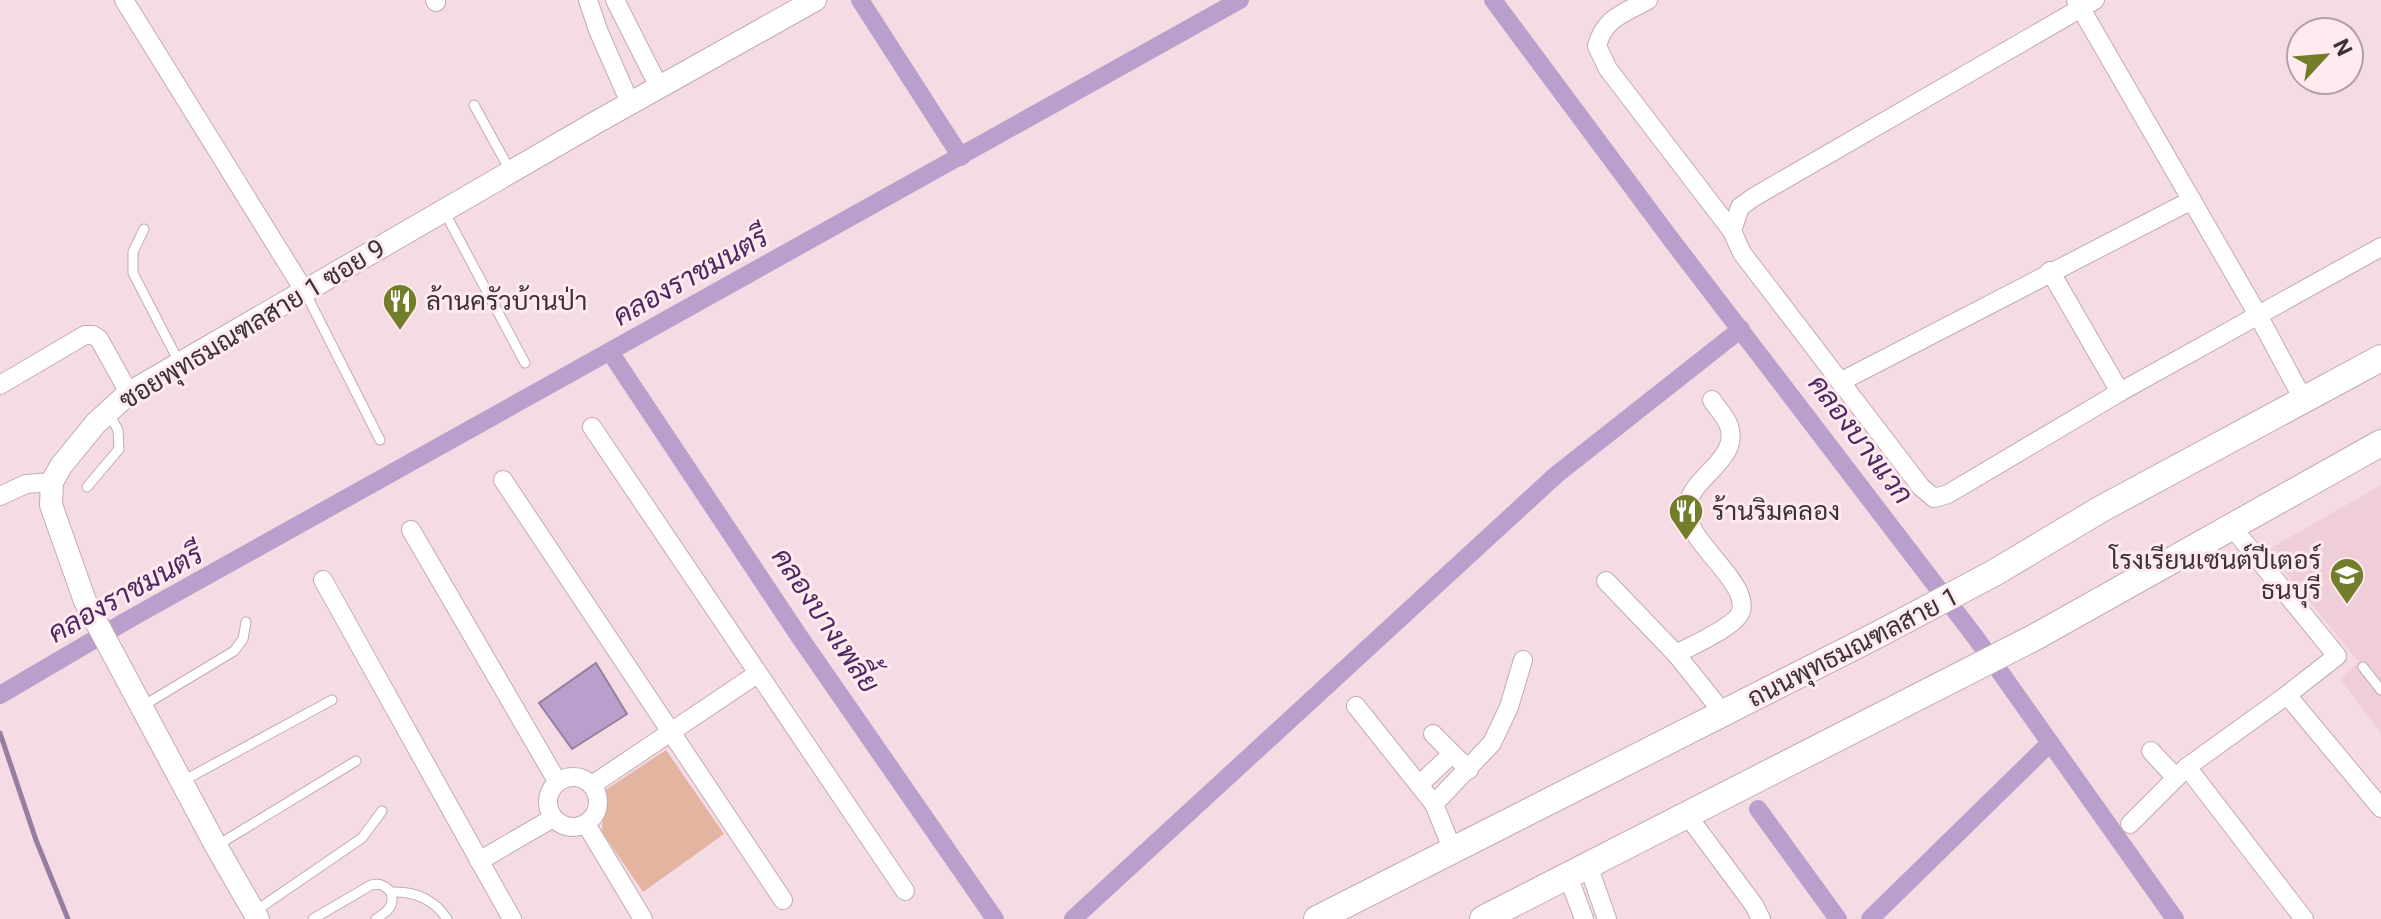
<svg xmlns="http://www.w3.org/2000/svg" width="2381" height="919" font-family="Roboto,Sarabun,sans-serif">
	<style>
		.built { fill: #efced9 }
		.green { fill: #e3b5a1 }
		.water { fill: #b9a0cc; stroke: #947f9f; stroke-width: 2 }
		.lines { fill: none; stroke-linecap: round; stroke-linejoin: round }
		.stream { stroke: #947f9f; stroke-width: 5 }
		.canal { stroke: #b9a0cc; stroke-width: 18 }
		.service-casing { stroke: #c3abb2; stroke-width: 11 }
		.minor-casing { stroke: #c3abb2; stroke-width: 20 }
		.tertiary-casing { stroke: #c3abb2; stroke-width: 24 }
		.secondary-casing { stroke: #c3abb2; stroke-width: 28 }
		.service { stroke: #fff; stroke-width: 9 }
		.minor { stroke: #fff; stroke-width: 18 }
		.tertiary { stroke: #fff; stroke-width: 22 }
		.secondary { stroke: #fff; stroke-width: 26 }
		.labels { text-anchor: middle; stroke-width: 6; stroke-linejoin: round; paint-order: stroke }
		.poi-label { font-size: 26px; fill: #3d3336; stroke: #ffeaf0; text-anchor: start }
		.street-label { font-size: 26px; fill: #3d3336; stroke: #ffeaf0 }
		.water-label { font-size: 28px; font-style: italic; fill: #4b2a61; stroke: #ffeaf0 }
	</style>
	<rect width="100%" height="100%" fill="#f5dbe3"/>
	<polygon class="built" points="2381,485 2381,733 2340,679 2359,662 2267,550"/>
	<polygon class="green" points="666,750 724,834 643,892 602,832 604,791"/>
	<polygon class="water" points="596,663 627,714 572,749 539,703"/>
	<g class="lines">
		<polyline class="stream" points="0,733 36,840 68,919"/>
		<g class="canal">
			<polyline points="860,0 961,157"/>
			<polyline points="1493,0 1670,238 1976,638 2175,919"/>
			<polyline points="610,352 799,636 995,919"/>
			<polyline points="0,695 126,621 1240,0"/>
			<polyline points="1758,809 1838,919"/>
			<polyline points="1073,919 1556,475 1741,329"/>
			<polyline points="1870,919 2049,744"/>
		</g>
		<g class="service-casing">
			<g id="service">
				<polyline points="474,105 511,172"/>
				<polyline points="444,211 525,363"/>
				<polyline points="144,229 133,252 133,273 180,364"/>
				<polyline points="305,292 380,440"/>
				<polyline points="87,487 119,449 118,430 109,414"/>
				<polyline points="2363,667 2381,690"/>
				<polyline points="141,707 234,651 243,639 246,622"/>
				<polyline points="181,782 332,700"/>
				<polyline points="216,846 356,761"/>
				<polyline points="254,912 362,838 382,811"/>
				<path d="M313,919L371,885C380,883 384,885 391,892C414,891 434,899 447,919"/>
				<path d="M376,919C388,911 395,906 391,892"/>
			</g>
		</g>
		<g class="minor-casing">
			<g id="minor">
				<polyline points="124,0 305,292"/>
				<polyline points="435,0 436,2"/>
				<polyline points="588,0 598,30 630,103"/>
				<polyline points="615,0 659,87"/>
				<path d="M1648,0C1623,14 1605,17 1597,46L1608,69L1732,231L1742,253L1921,487L1934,498L1948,494L2120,392L2381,247"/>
				<polyline points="2076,0 2258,315 2304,401"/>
				<polyline points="1732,231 1740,207 1754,197 2095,0"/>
				<polyline points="2050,271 2120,392"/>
				<polyline points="1840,382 2192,200"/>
				<polyline points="0,385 85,335 93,335 99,339 129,393"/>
				<polyline points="592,427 905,891"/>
				<polyline points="503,480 783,900"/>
				<polyline points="0,496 26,484 52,482"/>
				<polyline points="411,530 557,781"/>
				<polyline points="323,580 512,919"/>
				<polyline points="1606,581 1676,654 1724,714"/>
				<path d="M1676,654C1691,646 1737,626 1741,611C1749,581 1686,542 1687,510C1687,478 1741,461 1729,426C1726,417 1717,408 1712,400"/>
				<polyline points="2287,695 2381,808"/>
				<polyline points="1356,706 1434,804"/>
				<polyline points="1433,734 1469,770"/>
				<polyline points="2151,751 2176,778"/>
				<polyline points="2187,767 2304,919"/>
				<circle cx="573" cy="802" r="25"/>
				<polyline points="592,785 757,674"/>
				<polyline points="1419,785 1452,754"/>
				<polyline points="1687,815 1754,905 1761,919"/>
				<polyline points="586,824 643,919"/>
				<polyline points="2130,824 2187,767 2287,695 2337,656 2232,527"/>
				<polyline points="1453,851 1434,804 1492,743 1509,707 1523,660"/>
				<polyline points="479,861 553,818"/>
				<polyline points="1588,865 1607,919"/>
				<polyline points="1568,876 1584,919"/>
			</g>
		</g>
		<g class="tertiary-casing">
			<polyline id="tertiary" points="258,919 216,846 85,601 51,505 52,482 61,466 96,423 129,393 595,123 815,0"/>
		</g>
		<g class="secondary-casing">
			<g id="secondary">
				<polyline points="1317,919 1879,634 1994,573 2101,509 2381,358"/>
				<polyline points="1483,919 2037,636 2381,443"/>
			</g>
		</g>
		<use href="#service" class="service"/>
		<use href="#minor" class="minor"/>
		<use href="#tertiary" class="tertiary"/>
		<use href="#secondary" class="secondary"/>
	</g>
	<defs>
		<g id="restaurant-pin" transform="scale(1.8)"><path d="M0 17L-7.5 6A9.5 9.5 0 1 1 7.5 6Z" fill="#747e2a" stroke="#ffeaf0"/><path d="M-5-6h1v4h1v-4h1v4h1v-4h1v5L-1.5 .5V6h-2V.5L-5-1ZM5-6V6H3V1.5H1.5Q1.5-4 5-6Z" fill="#fff"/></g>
		<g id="school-pin" transform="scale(1.8)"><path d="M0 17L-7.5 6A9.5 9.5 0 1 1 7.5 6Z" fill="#747e2a" stroke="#ffeaf0"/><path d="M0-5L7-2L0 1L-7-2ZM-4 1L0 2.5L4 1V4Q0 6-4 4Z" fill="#fff"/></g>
	</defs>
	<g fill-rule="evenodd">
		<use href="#restaurant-pin" x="400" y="301"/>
		<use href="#restaurant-pin" x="1686" y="511"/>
		<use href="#school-pin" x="2347" y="575"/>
	</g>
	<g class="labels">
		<g class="poi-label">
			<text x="426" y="310">ล้านครัวบ้านป่า</text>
			<text x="1712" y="520">ร้านริมคลอง</text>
			<text x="2321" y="569" text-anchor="end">โรงเรียนเซนต์ปีเตอร์<tspan x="2321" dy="30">ธนบุรี</tspan></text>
		</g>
		<g class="street-label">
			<text transform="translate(252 324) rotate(-31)" y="9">ซอยพุทธมณฑลสาย 1 ซอย 9</text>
			<text transform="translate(1853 647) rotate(-27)" y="9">ถนนพุทธมณฑลสาย 1</text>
		</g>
		<g class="water-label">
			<text transform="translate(690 276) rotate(-29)" y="10">คลองราชมนตรี</text>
			<text transform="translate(1861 439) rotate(53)" y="10">คลองบางแวก</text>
			<text transform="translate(125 593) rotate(-29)" y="10">คลองราชมนตรี</text>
			<text transform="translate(826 620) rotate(56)" y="10">คลองบางเพลี้ย</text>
		</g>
	</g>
	<g transform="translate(2325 56) rotate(64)"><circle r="38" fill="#ffeaf0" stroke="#b1a1a6" stroke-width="2"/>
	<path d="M0-6L14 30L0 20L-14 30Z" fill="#747e2a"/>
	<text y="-12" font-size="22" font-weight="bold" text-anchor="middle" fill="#3d3336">N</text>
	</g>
</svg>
